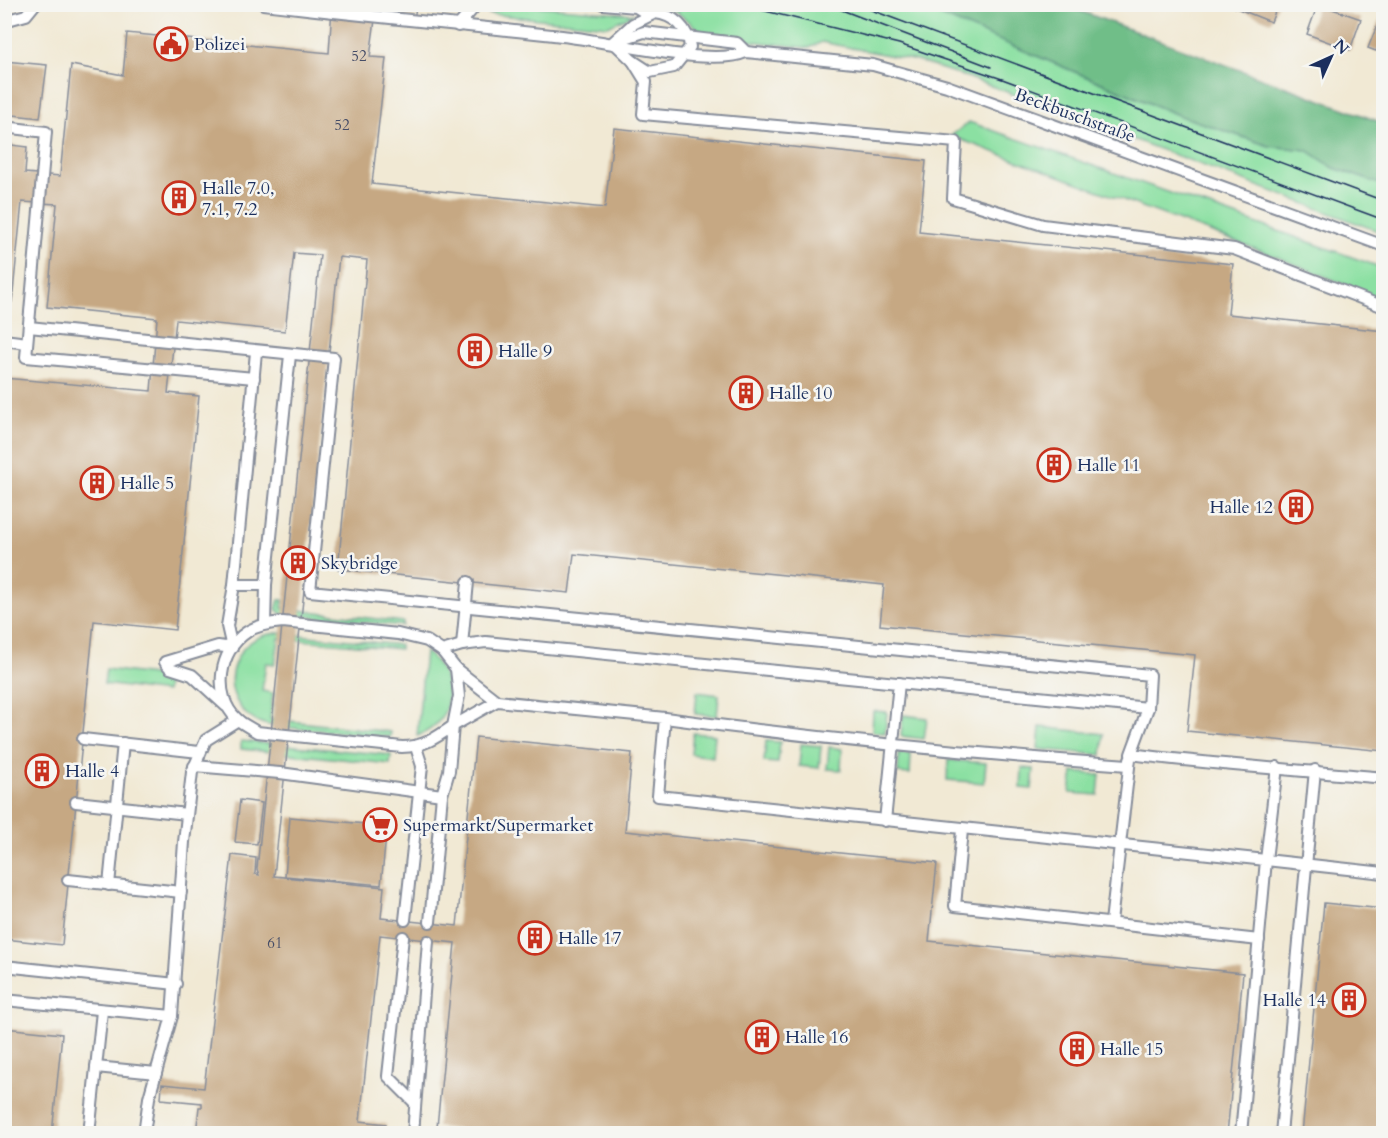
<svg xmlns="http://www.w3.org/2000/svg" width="1388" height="1138" font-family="Cardo,serif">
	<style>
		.green { fill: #8be0a2; stroke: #538880; stroke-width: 1.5 }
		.forest { fill: #70be88; stroke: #467673; stroke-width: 1.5 }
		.building { fill: #c6a883 }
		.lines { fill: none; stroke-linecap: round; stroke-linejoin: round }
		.service-casing { stroke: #868c99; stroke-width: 14 }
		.service { stroke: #fff; stroke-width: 10 }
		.tram { stroke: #1b2f5e; stroke-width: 1.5 }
		.labels { text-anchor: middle; stroke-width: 5; stroke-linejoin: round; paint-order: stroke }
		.number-label { font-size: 15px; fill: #464d67 }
		.poi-label { font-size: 18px; fill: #1b2f5e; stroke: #f6f6f2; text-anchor: start }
		.street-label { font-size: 18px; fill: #1b2f5e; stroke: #f6f6f2 }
	</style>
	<rect width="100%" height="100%" fill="#f6f6f2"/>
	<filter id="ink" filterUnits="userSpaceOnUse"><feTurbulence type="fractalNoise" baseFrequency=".0167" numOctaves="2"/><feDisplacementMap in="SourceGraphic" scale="12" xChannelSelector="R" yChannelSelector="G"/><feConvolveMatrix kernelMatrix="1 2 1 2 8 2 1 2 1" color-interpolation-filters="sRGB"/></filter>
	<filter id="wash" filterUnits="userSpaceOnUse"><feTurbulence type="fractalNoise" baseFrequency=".008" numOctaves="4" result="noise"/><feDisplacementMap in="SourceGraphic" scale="24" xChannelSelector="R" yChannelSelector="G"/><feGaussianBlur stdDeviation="1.35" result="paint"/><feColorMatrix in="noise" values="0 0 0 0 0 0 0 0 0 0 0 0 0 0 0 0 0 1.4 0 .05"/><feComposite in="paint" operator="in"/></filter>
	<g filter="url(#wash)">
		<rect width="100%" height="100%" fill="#f1e9d4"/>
		<g class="green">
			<polygon points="508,4 522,5 634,14 608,26 489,14"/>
			<polygon points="626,5 915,5 1178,115 1269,146 1307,150 1334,168 1383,185 1383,233 967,77 917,61 822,42 809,48 708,36 675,11"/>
			<polygon points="969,122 1383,268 1383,300 1277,257 951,136"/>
			<polygon points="279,600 283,600 282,608 403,622 403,626 281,614 276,609"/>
			<path d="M277,633L400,645V649L279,638L275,664L266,663L262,691L273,693L270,719L391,732L390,737C361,734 332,731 303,729C289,727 274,728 261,723C237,714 225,686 235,663C242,644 257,635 277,633Z"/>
			<path d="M425,651C456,675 458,721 417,736Z"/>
			<polygon points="106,669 168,677 166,692 104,684"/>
			<polygon points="697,692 719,695 717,716 695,714"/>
			<polygon points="873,711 887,712 885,733 872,732"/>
			<polygon points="903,715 927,718 924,739 901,736"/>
			<polygon points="1040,727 1104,734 1102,755 1038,749"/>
			<polygon points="693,733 715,735 713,757 691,754"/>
			<polygon points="241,741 391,755 390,764 241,749"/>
			<polygon points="766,741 780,742 778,763 764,762"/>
			<polygon points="801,744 821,746 819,768 799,766"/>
			<polygon points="829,747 842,749 841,770 827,769"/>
			<polygon points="899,753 911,754 910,774 898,773"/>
			<polygon points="948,760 986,763 984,783 947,780"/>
			<polygon points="1022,768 1034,769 1032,789 1021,788"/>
			<polygon points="1073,772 1100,775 1098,795 1070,793"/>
		</g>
		<polygon class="forest" points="915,5 1064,5 1383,123 1383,185 1334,168 1307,150 1269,146 1178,115"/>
		<g id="blocks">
			<g class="building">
				<polygon points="317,4 416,4 415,14 413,16 376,12 370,57 386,58 372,184 605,208 614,128 926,161 919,232 1233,264 1228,314 1384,331 1384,751 1187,731 1195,655 880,625 884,585 574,554 569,593 338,569 367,260 339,257 274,876 384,887 381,918 457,926 476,737 632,753 625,831 937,863 929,941 1243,973 1227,1134 500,1134 437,1127 455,943 380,935 360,1121 386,1124 384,1134 196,1134 199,1107 202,1107 202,1103 161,1099 162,1084 204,1088 232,855 256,858 255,874 259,875 257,869 320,255 294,253 285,331 176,320 168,393 199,396 175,630 94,621 62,945 4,939 4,378 151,391 157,318 47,307 57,204 22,202 12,302 4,301 4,144 27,147 25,173 60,176 71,65 123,75 127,33 329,53 332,8"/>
				<polygon points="1226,4 1278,4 1271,22"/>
				<polygon points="1318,4 1361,19 1350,50 1307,34"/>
				<polygon points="1381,16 1384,17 1384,51 1377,49 1376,51 1368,48"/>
				<polygon points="4,61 47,65 40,118 4,114"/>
				<polygon points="240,800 262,803 257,844 235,842"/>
				<polygon points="290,817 387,826 381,885 285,876"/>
				<polygon points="1324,903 1384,909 1384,1134 1302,1134"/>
				<polygon points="4,1028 62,1034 52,1134 4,1134"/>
			</g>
		</g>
	</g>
	<g filter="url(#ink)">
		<use href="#blocks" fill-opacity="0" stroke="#868c99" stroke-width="1.5"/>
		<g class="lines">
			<g class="service-casing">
				<g id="service">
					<path d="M263,4C363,16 463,25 562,36C605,40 712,68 746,52L873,65L947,86L1384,246"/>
					<polyline points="603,4 636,7 649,15"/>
					<path d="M655,13C674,15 688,28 690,47L674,67L650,72L633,61L613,42L633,24Z"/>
					<polyline points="4,21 26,15 35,4"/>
					<polyline points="458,26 477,4"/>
					<polyline points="616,41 644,32 737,43 746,52"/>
					<polyline points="633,61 646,82 643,114 956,142 953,198 1043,225 1234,249 1384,307"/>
					<polyline points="4,127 46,132 26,357 254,378"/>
					<polyline points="29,327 334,358 310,591 1150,675 1148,708"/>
					<polyline points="4,340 27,343"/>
					<polyline points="256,352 234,585 266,585 290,355"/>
					<path d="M283,622L398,634L427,641L442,651L456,669L459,696L453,726C436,738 423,747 402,747L257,732C251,728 242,724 237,719C212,696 219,650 247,632C257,625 270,623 283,622Z"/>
					<polyline points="265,624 266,585"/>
					<polyline points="462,645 468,582"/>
					<path d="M442,651L462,645L486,642L1148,708L1131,754C1215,765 1299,770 1384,778"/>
					<polyline points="456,669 497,701 665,718 658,796 1266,860 1241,1134"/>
					<polyline points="226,706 192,675 170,668 165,662 218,646 232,648 227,626 234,585"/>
					<path d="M665,718C819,739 974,754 1128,765"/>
					<polyline points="83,739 199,752"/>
					<polyline points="194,766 280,773 442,795"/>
					<polyline points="1277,767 1266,860 1384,873"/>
					<polyline points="76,802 187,814"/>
					<polyline points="885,821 899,683"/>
					<polyline points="962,830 955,906 1259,940"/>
					<polyline points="68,880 181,892"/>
					<polyline points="109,885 123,743"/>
					<polyline points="405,920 422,766 416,747"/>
					<polyline points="430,922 442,795 449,771 453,726 497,701"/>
					<polyline points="1111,922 1130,759"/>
					<polyline points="403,937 388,1076 415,1103"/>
					<polyline points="4,966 176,984"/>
					<polyline points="4,1000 172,1016"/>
					<polyline points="96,1067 156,1073"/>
					<polyline points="89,1134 102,1011"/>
					<polyline points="144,1134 149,1098 172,1016 184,842 192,772 206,740 238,720"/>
					<polyline points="413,1134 428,941"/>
					<polyline points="1281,1134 1315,770"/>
				</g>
			</g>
			<use href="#service" class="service"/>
			<g class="tram">
				<polyline points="737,4 899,44 1005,80 1384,220"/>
				<polyline points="826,4 991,67"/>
				<polyline points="855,4 1384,201"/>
			</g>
		</g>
	</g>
	<defs>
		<g id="civic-ring" transform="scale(1.725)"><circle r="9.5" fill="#f6f6f2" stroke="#c8321e" stroke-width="1.5"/><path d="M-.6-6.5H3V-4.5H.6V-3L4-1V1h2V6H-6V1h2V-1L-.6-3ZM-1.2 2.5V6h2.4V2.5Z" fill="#c8321e"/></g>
		<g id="building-ring" transform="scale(1.725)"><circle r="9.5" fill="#f6f6f2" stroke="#c8321e" stroke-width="1.5"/><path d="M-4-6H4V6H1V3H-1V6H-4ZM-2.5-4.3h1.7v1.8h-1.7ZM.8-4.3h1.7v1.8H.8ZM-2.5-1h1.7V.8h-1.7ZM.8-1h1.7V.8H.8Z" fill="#c8321e"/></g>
		<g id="supermarket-ring" transform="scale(1.725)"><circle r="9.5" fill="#f6f6f2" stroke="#c8321e" stroke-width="1.5"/><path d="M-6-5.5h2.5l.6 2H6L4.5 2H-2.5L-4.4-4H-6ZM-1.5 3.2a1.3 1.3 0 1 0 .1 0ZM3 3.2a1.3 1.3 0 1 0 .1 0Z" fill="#c8321e"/></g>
	</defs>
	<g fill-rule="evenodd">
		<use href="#civic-ring" x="171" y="44"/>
		<use href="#building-ring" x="179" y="198"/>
		<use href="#building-ring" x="475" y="351"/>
		<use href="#building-ring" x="746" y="393"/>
		<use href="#building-ring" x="1054" y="465"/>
		<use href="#building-ring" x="97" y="483"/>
		<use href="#building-ring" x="1296" y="507"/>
		<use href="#building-ring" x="298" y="563"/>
		<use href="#building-ring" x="42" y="771"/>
		<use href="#supermarket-ring" x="380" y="825"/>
		<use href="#building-ring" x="535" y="938"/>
		<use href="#building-ring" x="1349" y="1000"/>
		<use href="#building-ring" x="762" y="1037"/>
		<use href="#building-ring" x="1077" y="1049"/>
	</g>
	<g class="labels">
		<g class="number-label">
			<text x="359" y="61">52</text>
			<text x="342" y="130">52</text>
			<text x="275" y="948">61</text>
		</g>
		<g class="poi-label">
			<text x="194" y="50">Polizei</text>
			<text x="202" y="194">Halle 7.0,<tspan x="202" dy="21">7.1, 7.2</tspan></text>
			<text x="498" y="357">Halle 9</text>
			<text x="769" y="399">Halle 10</text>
			<text x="1077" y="471">Halle 11</text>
			<text x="120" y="489">Halle 5</text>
			<text x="1273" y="513" text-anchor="end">Halle 12</text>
			<text x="321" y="569">Skybridge</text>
			<text x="65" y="777">Halle 4</text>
			<text x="403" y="831">Supermarkt/Supermarket</text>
			<text x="558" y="944">Halle 17</text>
			<text x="1326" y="1006" text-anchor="end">Halle 14</text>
			<text x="785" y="1043">Halle 16</text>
			<text x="1100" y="1055">Halle 15</text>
		</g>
		<g class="street-label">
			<text transform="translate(1075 115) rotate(20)" y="6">Beckbuschstraße</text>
		</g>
	</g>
	<rect width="1388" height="1138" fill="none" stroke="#f6f6f2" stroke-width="24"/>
	<g transform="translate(1331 57) rotate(45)" stroke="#f6f6f2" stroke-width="4.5" paint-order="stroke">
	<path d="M0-4.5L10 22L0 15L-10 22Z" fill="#1b2f5e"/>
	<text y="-9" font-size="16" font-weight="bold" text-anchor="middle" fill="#1b2f5e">N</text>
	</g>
</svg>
